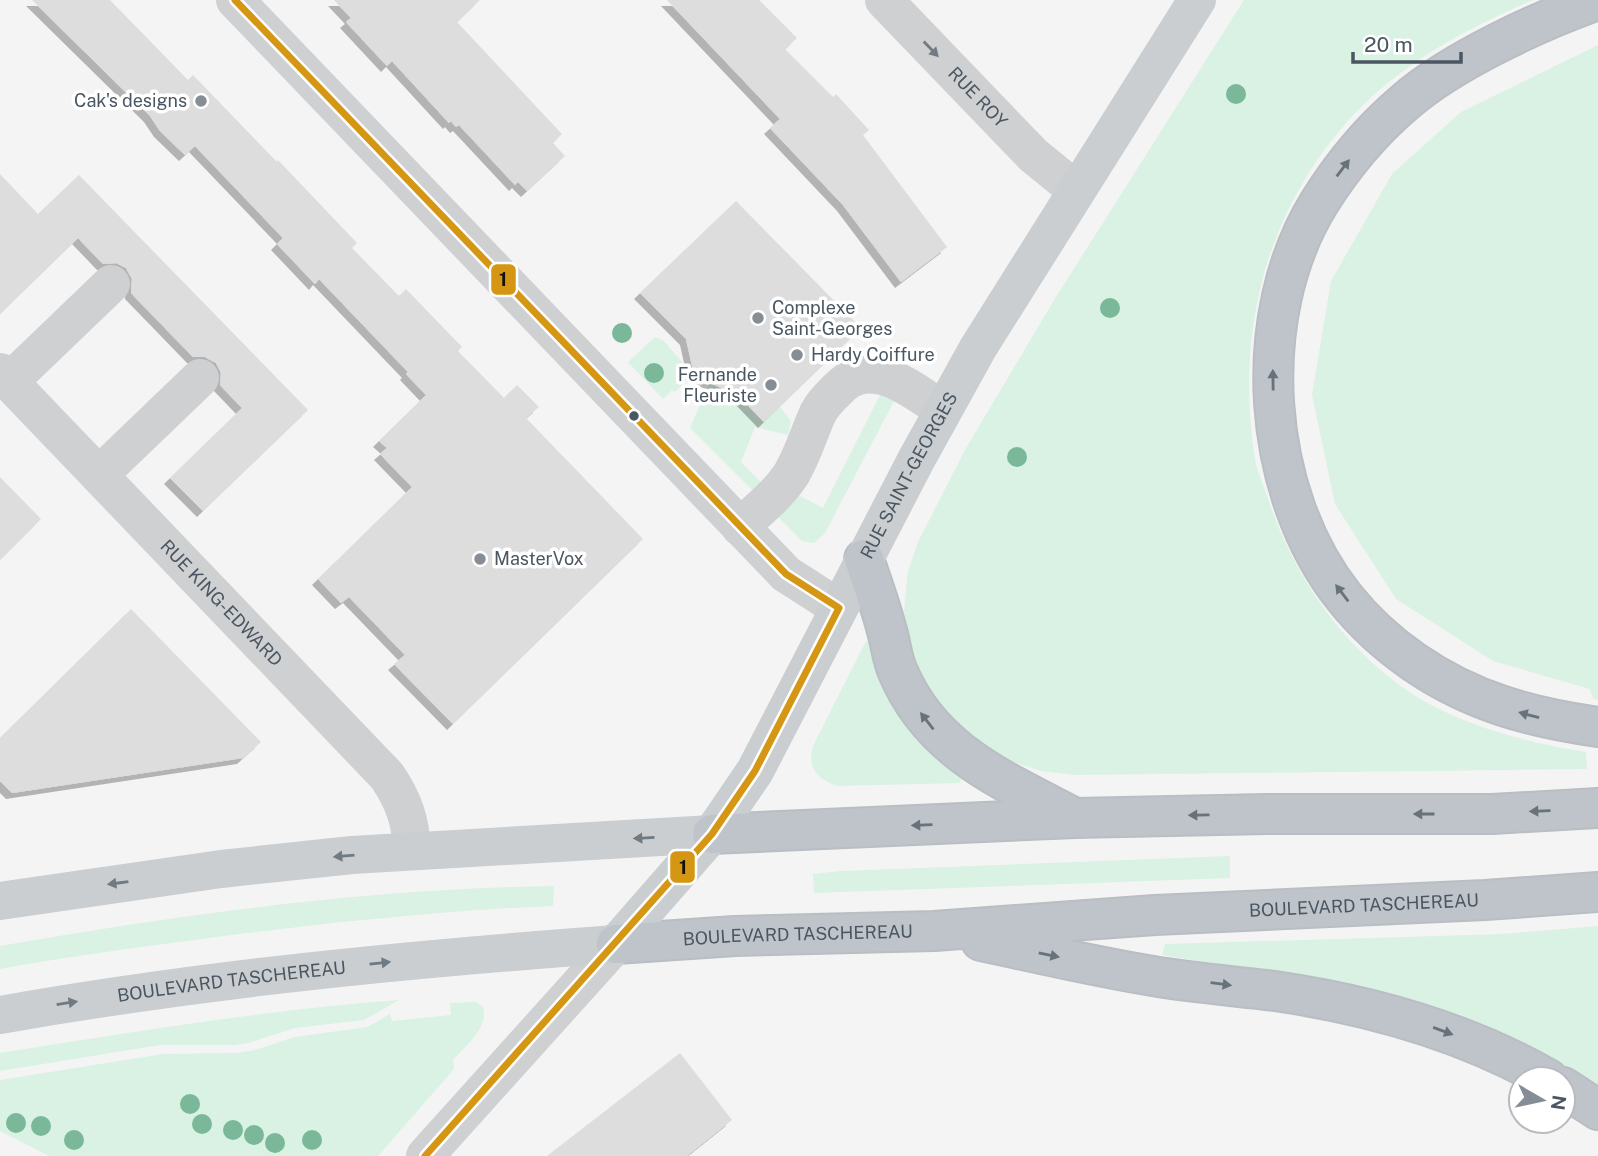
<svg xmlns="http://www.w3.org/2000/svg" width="1598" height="1156" font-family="'Public Sans',sans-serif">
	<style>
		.green { fill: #d9f2e3 }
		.building { fill: #ddddde; filter: url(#shadow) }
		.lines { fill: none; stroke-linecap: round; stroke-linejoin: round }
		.highway-casing { stroke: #b9bec3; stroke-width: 42 }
		.minor { stroke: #ced0d2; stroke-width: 38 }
		.major { stroke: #caced1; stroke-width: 38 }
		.highway { stroke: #bec4c9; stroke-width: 38 }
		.bus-1-casing { stroke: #fff; stroke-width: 12 }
		.bus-1 { stroke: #d49613; stroke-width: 7 }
		.tree { fill: #7ab899 }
		.oneway { fill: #727b83 }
		.oneway2 { fill: #67727b }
		.oneway3 { fill: #707a83 }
		.poi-dot { fill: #868d94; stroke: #fff; stroke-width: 2.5 }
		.bus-dot { fill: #4a5661; stroke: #fff; stroke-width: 2.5 }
		.labels { text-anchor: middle; stroke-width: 7; stroke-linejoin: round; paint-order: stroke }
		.street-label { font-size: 18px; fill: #4a5661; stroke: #fff }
		.poi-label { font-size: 18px; fill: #4a5661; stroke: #fff; text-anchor: start }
		.line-badge { stroke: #fff; stroke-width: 2.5 }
		.pale-badge-label { font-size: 19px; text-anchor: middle; font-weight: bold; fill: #111 }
	</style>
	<defs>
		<filter id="shadow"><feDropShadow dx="-6" dy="6" stdDeviation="0" flood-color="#0004"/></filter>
	</defs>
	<rect width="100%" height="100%" fill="#f4f4f4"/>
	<g class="green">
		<path d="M1244,0H1533C1462,30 1391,69 1341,129C1262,222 1236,340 1255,459C1257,472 1264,486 1268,499C1293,574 1338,640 1402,687C1452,723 1526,743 1586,752L1587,769L1075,775L1041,771L1010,761L956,729L918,675L907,645L904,611L908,571L918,542L966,448L1056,297Z"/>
		<polygon points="1598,45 1598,700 1593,699 1590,689 1493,661 1396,599 1335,504 1312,395 1331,281 1392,174 1461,112"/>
		<polygon points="655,337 664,341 692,374 675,392 672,390 663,399 628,362"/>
		<polygon points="710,382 726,382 763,422 780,407 791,421 788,435 755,427 741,462 762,483 753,491 690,428"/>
		<polygon points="881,395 894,401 825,533 814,543 802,541 777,516 800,496 823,508 879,397"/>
		<path d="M866,641L871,642L962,773L960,783L837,786C817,779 807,768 813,746Z"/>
		<polygon points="1230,856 1230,878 814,893 813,874 841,871"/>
		<path d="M554,886L553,906C451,910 349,921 247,933C164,944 82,954 0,969V946C183,914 368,889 554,886Z"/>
		<polygon points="1598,926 1598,1091 1456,1016 1393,995 1325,982 1162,955 1165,944 1503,934"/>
		<path d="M399,1000L364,1020L295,1028L248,1043L235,1045H160L0,1071V1053C132,1032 265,1010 399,1000Z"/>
		<path d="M476,1002L483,1007C489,1028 466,1045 453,1060L454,1069L378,1156H49L0,1131V1080L163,1054L236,1053L255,1050L295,1037L367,1027L390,1014L392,1021L451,1015L450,1003Z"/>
	</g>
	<g class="building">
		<polygon points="32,0 110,0 188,80 193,75 277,162 278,160 357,243 352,248 399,296 406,289 462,347 458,351 504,398 517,385 539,407 526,418 643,539 453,724 394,664 405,655 349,597 341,603 318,579 412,487 380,454 387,448 379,441 426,395 406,374 408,372 319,279 315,284 277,244 283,238 195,146 185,155 160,131 150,116"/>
		<polygon points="334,0 480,0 457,22 562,134 553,143 565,156 527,191 518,182 515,185 459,125 456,127 451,121 449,123 392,61 387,66 346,22 351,18"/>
		<polygon points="667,0 759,0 797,38 785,49 833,97 836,94 869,130 863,135 947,247 901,282 843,205 770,128 780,119"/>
		<polygon points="0,174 38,214 79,175 308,410 203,511 170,478 242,408 220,385 221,373 216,363 205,357 193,357 131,293 132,279 126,268 116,263 103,264 78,238 0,314"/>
		<polygon points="736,201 861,328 764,422 741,398 705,380 693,370 686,339 640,293"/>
		<polygon points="0,477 41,519 0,560"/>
		<polygon points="131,609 261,742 243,758 12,793 0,781 0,738"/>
		<polygon points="680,1053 732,1120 687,1156 547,1156"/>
	</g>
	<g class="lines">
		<g class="highway-casing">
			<g id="highway">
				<path d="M1598,0C1539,21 1452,61 1405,102C1372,130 1342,166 1319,203C1249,316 1261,493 1344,597C1363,621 1388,644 1414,662C1472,702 1530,717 1598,727"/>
				<path d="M864,559C872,583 881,607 887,631C891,644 892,659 898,672C932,752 1003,780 1075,818"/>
				<polyline points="712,834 1075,818 1267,814 1492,814 1598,808"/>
				<path d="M981,941C1038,953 1096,967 1153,976C1194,983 1235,986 1275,991C1371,1005 1464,1031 1548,1079"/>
				<path id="s4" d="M616,944L735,936L934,931L1155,915L1485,900L1598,892"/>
				<polyline points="1563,1087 1598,1110"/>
			</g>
		</g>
		<g class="minor">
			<polyline points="235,0 786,574 839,608"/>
			<path id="s1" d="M884,0L1033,155L1076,190"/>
			<path id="s2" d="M0,372L387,776C404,801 411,822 412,851"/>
			<polyline points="9,382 111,284"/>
			<polyline points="99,475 200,378"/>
			<path d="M740,527C758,510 779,494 792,473C803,454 809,433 818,413C823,403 831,396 839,388C872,355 912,390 943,410"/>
			<polyline points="425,1156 616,944"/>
		</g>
		<g class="major">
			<polyline points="0,901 221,869 352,855 712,834"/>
			<path id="s3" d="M0,1015C204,979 409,959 616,944L712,834L755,771L916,460L978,348L1197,0"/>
		</g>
		<use href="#highway" class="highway"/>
		<g class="bus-1-casing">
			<polyline id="bus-1" points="235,0 786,574 839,608 755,771 712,834 425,1156"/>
		</g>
		<use href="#bus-1" class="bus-1"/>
	</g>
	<g class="tree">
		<circle cx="1236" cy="94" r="10"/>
		<circle cx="1110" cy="308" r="10"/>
		<circle cx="622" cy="333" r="10"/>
		<circle cx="654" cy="373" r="10"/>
		<circle cx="1017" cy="457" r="10"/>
		<circle cx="190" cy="1104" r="10"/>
		<circle cx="16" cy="1123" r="10"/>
		<circle cx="202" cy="1124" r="10"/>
		<circle cx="41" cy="1126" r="10"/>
		<circle cx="233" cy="1130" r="10"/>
		<circle cx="254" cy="1135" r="10"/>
		<circle cx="74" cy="1140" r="10"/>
		<circle cx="312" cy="1140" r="10"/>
		<circle cx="275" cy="1143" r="10"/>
	</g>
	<defs><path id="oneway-solid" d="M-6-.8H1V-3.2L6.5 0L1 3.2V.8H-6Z" transform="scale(1.75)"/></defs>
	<use class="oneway" href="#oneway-solid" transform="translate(931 49) rotate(46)"/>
	<g class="oneway2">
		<use href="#oneway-solid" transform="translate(1343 168) rotate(-53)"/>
		<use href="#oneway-solid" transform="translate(1273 380) rotate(-91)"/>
		<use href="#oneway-solid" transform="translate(1342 593) rotate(-127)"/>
		<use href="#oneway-solid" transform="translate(1529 715) rotate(-165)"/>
		<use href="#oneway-solid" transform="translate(927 721) rotate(-128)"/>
		<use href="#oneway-solid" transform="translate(1540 811) rotate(178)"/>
		<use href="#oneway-solid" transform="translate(1424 814) rotate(180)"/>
		<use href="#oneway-solid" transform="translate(1199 815) rotate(179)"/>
		<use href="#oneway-solid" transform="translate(922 825) rotate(178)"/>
		<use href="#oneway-solid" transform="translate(1049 955) rotate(12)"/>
		<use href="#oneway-solid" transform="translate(1221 984) rotate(7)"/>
		<use href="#oneway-solid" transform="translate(1443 1031) rotate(20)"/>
	</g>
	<g class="oneway3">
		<use href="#oneway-solid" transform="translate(644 838) rotate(177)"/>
		<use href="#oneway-solid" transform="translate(344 856) rotate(175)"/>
		<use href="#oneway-solid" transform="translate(118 883) rotate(172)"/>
		<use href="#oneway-solid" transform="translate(380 963) rotate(-6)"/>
		<use href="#oneway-solid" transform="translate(67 1003) rotate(-9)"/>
	</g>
	<g class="poi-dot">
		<circle cx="201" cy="101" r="7"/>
		<circle cx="758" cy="318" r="7"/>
		<circle cx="797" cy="355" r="7"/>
		<circle cx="771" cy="385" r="7"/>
		<circle cx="480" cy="559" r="7"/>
	</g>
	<circle class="bus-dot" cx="634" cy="416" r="6"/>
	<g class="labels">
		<g class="street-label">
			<text dy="6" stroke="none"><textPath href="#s1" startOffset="135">RUE ROY</textPath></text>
			<text dy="6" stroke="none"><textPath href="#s3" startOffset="1176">RUE SAINT-GEORGES</textPath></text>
			<text dy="6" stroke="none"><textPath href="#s2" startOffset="320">RUE KING-EDWARD</textPath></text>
			<text dy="6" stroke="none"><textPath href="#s4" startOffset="749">BOULEVARD TASCHEREAU</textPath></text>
			<text dy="6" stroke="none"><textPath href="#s4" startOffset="182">BOULEVARD TASCHEREAU</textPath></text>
			<text dy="6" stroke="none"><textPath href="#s3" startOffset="234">BOULEVARD TASCHEREAU</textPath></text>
		</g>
		<g class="poi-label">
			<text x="187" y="107" text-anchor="end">Cak's designs</text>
			<text x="772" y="314">Complexe<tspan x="772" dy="21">Saint-Georges</tspan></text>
			<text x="811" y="361">Hardy Coiffure</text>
			<text x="757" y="381" text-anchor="end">Fernande<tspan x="757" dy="21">Fleuriste</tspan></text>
			<text x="494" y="565">MasterVox</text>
		</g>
	</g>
	<g class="line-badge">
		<rect x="490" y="263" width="27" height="33" rx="7" fill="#d49613"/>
		<rect x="669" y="850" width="27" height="34" rx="7" fill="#d49613"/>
	</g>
	<g class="pale-badge-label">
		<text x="503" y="286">1</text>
		<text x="683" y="874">1</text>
	</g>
	<g transform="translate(1542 1100) rotate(99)"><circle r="33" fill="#ffffff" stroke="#b7bbc0" stroke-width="2"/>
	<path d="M0-5L12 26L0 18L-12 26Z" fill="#868d94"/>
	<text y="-10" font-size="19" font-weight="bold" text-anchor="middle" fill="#4a5661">N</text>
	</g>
	<path d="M1353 52v10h108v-10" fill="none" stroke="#4a5661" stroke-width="3.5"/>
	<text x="1364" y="52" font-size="21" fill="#4a5661" stroke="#ffffff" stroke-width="5" paint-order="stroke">20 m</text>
</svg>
